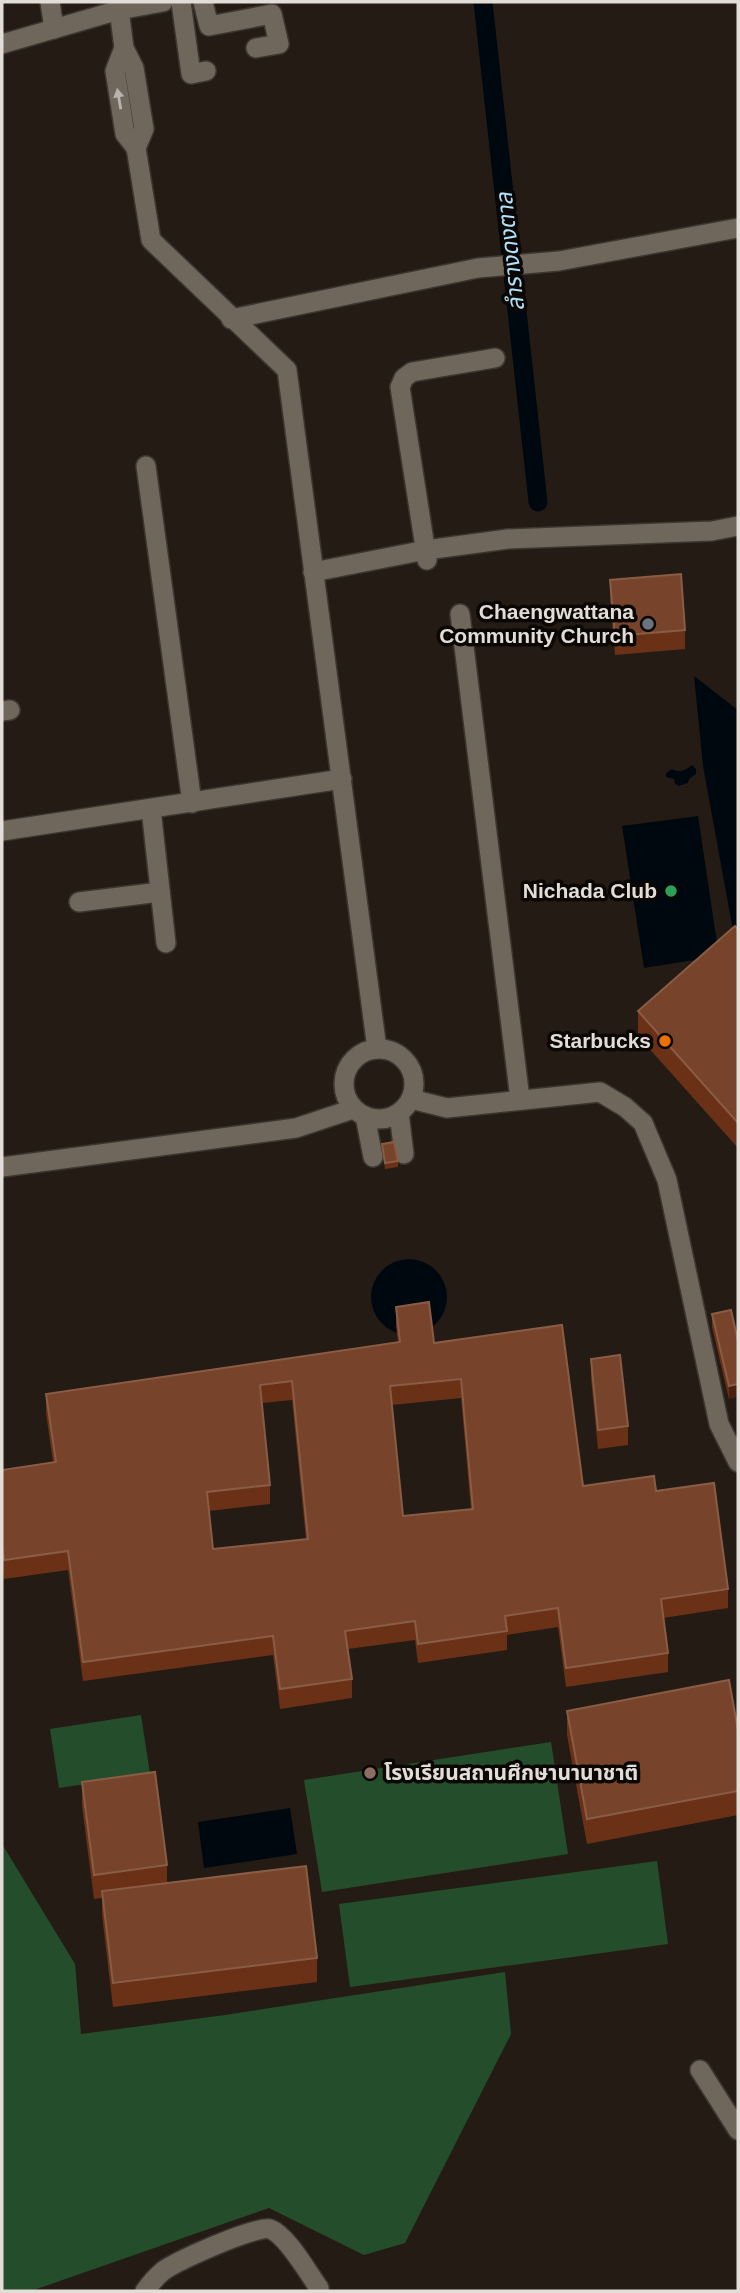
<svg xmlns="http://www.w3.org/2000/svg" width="740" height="2293" font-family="Helvetica,'Noto Sans Thai',sans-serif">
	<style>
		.green { fill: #244e2b }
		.water { fill: #00080f }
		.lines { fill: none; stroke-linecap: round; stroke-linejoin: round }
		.canal { stroke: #00080f; stroke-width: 19 }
		.minor-casing { stroke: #3c3631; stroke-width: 22 }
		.minor { stroke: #6f665c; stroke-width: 19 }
		.wall { fill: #6b3117; fill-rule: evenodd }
		.shaded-wall { fill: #49210d }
		.building { fill: #78432b; stroke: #895c46; stroke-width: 2; fill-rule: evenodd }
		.oneway { fill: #bab3ad }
		.worship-dot { fill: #6b7280; stroke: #0a0705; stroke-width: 2.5 }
		.leisure-dot { fill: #2e9e5b; stroke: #0a0705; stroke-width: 2.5 }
		.food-dot { fill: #e8710a; stroke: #0a0705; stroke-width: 2.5 }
		.education-dot { fill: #8d6e63; stroke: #0a0705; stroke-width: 2.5 }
		.labels { text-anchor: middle; stroke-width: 7; stroke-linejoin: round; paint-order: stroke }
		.poi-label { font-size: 21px; font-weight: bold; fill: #e3ddd8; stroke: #0a0705; text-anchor: end }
		.water-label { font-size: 23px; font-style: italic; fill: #b2e0fb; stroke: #0a0705 }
	</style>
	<rect width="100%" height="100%" fill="#241c14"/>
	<g class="green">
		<polygon points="141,1715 150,1774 59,1788 50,1729"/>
		<polygon points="551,1742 568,1854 322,1892 304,1780"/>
		<polygon points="2,1844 75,1964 81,2034 225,2015 505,1972 511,2034 405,2243 364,2255 269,2208 31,2291 2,2291"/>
		<polygon points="657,1861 668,1944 350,1987 339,1904"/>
	</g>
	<g class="water">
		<polygon points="694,676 738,710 738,948 736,947 703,766"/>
		<path d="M692,765L696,769V774L689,779L688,783L679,786L675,784L674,779L666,777V773L672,769C679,773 685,771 692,765Z"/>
		<polygon points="698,816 719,956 644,968 622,826"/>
		<circle cx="409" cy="1297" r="38"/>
		<polygon points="290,1808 297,1854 204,1868 198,1822"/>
	</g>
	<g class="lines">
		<polyline class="canal" points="483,2 538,502"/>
		<g class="minor-casing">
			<g id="minor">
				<polyline points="50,2 54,29"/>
				<polyline points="118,2 124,48 134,68 144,129 136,148"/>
				<polyline points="181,2 191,74 206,71"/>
				<polyline points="203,2 209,26 272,14 279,44 256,48"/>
				<polyline points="2,44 119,10 163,2"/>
				<polyline points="124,48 115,71 125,134 136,148 151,240 287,370 377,1049"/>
				<polyline points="231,319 478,268 559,261 738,228"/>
				<polyline points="146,466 192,803"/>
				<polyline points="427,560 400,387 404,378 412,372 495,358"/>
				<polyline points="313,572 426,550 508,539 712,531 738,526"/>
				<polyline points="460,614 520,1099"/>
				<polyline points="2,711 10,710"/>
				<polyline points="151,809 166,943"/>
				<polyline points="2,831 342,779"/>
				<polyline points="79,902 160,892"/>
				<circle cx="379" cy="1084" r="35"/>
				<polyline points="411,1099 447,1108 600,1092 625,1107 643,1123 667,1180 719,1424 738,1462"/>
				<polyline points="399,1113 404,1154"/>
				<polyline points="365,1116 373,1157"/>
				<polyline points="2,1167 296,1128 353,1109"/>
				<polyline points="700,2070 738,2130"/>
				<path d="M145,2291C150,2284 156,2277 163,2271C177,2261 256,2225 270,2229C287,2235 308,2273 319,2288"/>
			</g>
		</g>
		<use href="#minor" class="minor"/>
	</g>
	<g class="wall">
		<polygon points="610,580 685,630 685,649 615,655 610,599"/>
		<polygon points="738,930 738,1148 638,1036 638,1011"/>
		<polygon points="382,1144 398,1161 398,1167 385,1169"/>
		<path d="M396,1307L434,1343L583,1486L656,1491L728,1589V1608L663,1618L668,1653V1672L566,1687L558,1627L507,1635V1650L418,1663L415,1640L348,1649L352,1679V1698L280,1709L273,1655L83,1681L68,1570L4,1579L2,1565V1470L53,1462L46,1413V1394L398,1342L396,1326ZM461,1398L471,1509L403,1516L392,1405ZM292,1400L306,1539L213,1549L209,1511L270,1504V1485L262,1403Z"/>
		<polygon points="712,1314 738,1341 729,1399 712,1327"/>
		<polygon points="591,1359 628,1426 628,1445 598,1449 591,1378"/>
		<polygon points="567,1711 738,1730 738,1815 587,1844 567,1735"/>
		<polygon points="82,1782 167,1865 167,1883 317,1958 317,1982 113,2007 102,1915 102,1898 94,1899 82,1806"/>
	</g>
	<polygon class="shaded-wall" points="738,1384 738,1397 729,1399 729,1386"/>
	<g class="building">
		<polygon points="681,574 685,630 615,636 610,580"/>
		<polygon points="735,926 738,930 738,1123 638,1011"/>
		<polygon points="394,1142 398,1161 385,1163 382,1144"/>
		<path d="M429,1302L434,1343L562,1325L583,1486L654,1476L656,1491L714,1483L728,1589L661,1599L668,1653L566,1668L558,1608L505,1616L507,1631L418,1644L415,1621L345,1631L352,1679L280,1689L273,1636L83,1662L68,1551L4,1560L2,1546V1470L56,1462L46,1394L400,1342L396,1307ZM461,1379L473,1509L403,1516L390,1386ZM292,1381L308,1539L213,1549L207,1492L270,1485L260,1385Z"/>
		<polygon points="731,1310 738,1341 738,1384 729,1386 712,1314"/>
		<polygon points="620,1355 628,1426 598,1430 591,1359"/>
		<polygon points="729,1680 738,1730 738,1791 587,1819 567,1711"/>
		<polygon points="155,1772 167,1865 94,1875 82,1782"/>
		<polygon points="306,1866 317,1958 113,1983 102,1891"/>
	</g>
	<defs><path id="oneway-solid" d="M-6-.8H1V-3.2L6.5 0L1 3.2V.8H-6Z" transform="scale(1.75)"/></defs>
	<use class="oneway" href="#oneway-solid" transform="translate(119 99) rotate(-100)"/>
	<circle class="worship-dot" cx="648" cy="624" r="7"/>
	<circle class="leisure-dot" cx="671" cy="891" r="7"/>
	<circle class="food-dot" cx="665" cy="1041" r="7"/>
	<circle class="education-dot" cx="370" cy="1773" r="7"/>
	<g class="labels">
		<g class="poi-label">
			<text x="634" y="619">Chaengwattana<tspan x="634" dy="24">Community Church</tspan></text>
			<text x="657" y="898">Nichada Club</text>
			<text x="651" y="1048">Starbucks</text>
			<text x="384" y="1780" text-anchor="start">โรงเรียนสถานศึกษานานาชาติ</text>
		</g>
		<g class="water-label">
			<text transform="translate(510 252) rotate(-96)" y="8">ลำรางดงตาล</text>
		</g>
	</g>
	<rect width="740" height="2293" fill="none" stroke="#e3ddd8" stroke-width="7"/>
</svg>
